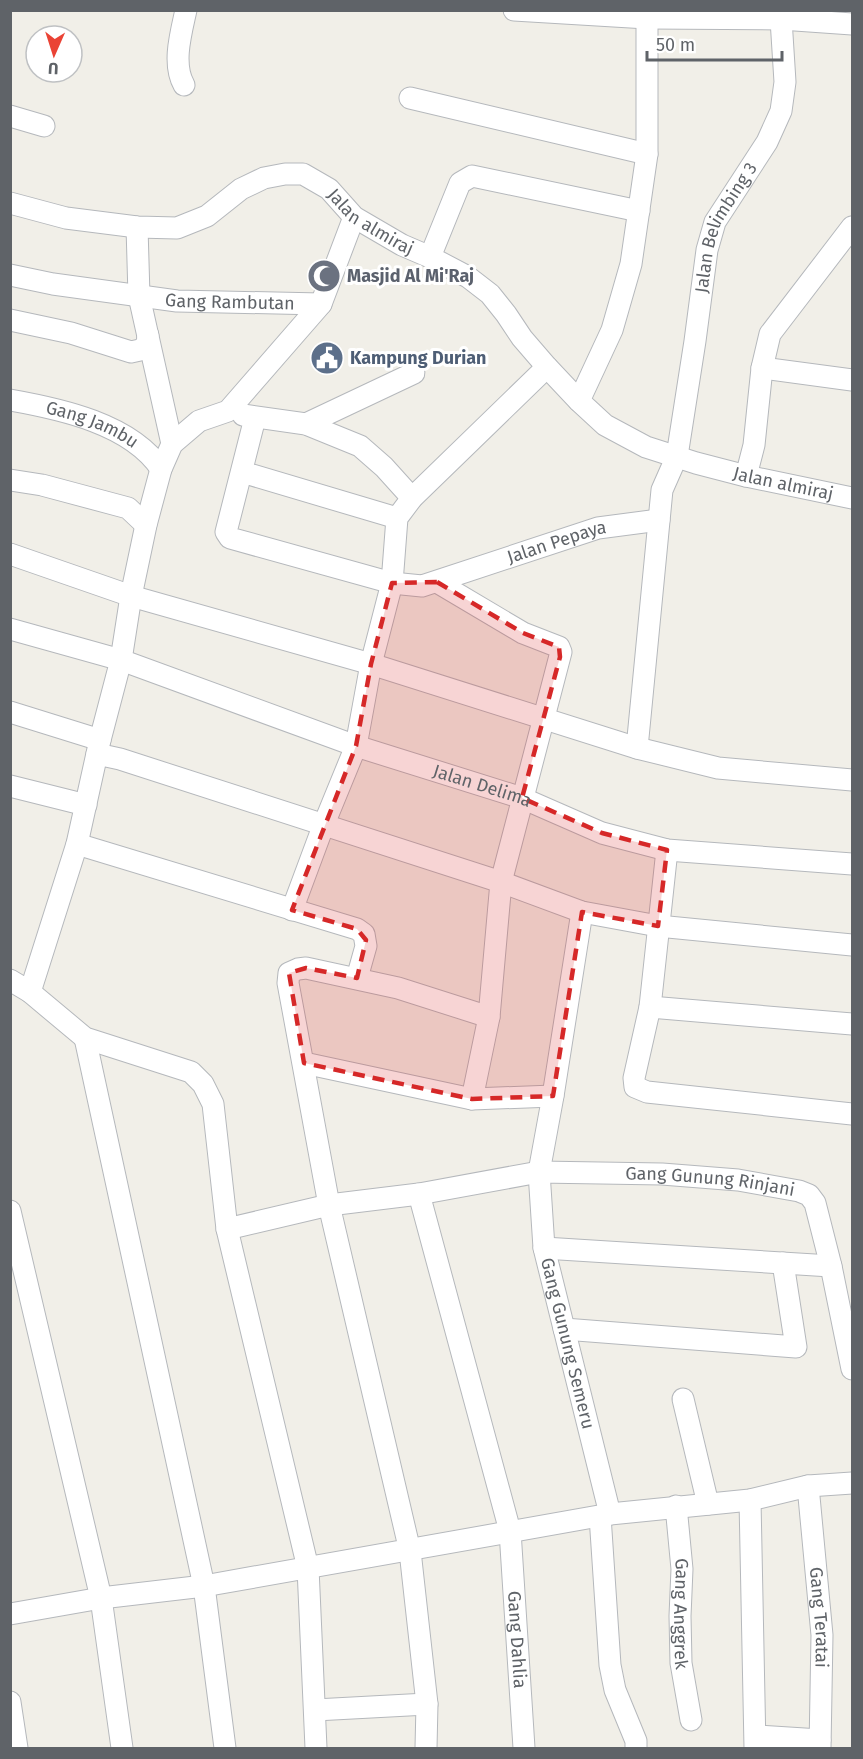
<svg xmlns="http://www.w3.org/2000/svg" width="863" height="1759" font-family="'Fira Sans',sans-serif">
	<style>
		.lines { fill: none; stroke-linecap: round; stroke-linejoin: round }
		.minor-casing { stroke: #b5b8bc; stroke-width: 23 }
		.minor { stroke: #fff; stroke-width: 21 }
		.marked { fill: #d62828; fill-opacity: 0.2; stroke: #d62828; stroke-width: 4.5; stroke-dasharray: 12 8; stroke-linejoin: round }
		.labels { text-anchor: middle; stroke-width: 6; stroke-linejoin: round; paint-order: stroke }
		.street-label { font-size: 18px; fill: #5f6368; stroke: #fff }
		.worship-label { font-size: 18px; font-weight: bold; fill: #5b616d; stroke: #fff; text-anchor: start }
		.service-label { font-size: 18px; font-weight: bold; fill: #4e5e75; stroke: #fff; text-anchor: start }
	</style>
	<rect width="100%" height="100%" fill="#f1efe8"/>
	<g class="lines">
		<g class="minor-casing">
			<g id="minor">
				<polyline points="514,10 647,18 781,19 852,24"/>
				<path d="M184,85C172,64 181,33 186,10"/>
				<polyline points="410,98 647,154"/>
				<polyline points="10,116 44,126"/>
				<path id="s1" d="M10,203L66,218L137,227L177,228L207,216L241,189L264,178L285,174H303L329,189L354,217L402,245L430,257L468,277L490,294L506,314L522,338L547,367L579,401L605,425L646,447L696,463L746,476L852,498"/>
				<polyline points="137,227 139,296 172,444"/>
				<polyline points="430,257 460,183 472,176 639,211"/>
				<path id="s2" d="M10,275L53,284L177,301L321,304"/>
				<polyline points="10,320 71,333 131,352 140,350 147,345 148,335"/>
				<polyline points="762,368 852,380"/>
				<path id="s3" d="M10,400C61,409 131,424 161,469"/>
				<polyline points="579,401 612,330 631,264 647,154 647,18 650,10"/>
				<polyline points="243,415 306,424 360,446 384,467 412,498"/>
				<path id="s4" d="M255,418L226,532L230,538L392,583L422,586L598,528L659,520"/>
				<polyline points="306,424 414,373"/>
				<polyline points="242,472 397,518"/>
				<polyline points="746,476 754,445 762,368 770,334 852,227"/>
				<polyline points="10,480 42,485 128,508 146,525"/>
				<polyline points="10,554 131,596 371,664 637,748 718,768 852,780"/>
				<polyline points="437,582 523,633 559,647 561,652 501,882 489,1017 472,1099"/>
				<path id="s5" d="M10,629L121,660L356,746L522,798L602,833L667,850L852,864"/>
				<polyline points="10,712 100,740"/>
				<path id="s6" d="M637,748L662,490L677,456L695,341L707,250L715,222L767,142L781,111L785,82L781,19L792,10"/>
				<polyline points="97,754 120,759 501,882 582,912 658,926 852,945"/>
				<polyline points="10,786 86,805"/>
				<polyline points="77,844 357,929 364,934 366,946 357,978"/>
				<polyline points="667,850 650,1007 634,1078 635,1087 647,1092 852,1114"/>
				<polyline points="292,910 324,824 356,746 371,664 392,583 397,518 412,498 547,367"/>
				<path id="s7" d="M582,912L553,1096L539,1172L544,1248L610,1514"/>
				<polyline points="10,980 30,992 85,1038 191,1072 203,1084 213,1104 227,1229 308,1568 316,1748"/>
				<polyline points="30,992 77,844 100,740 121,660 131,596 146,525 161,469 172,444 199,421 228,411 321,304 354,217"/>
				<polyline points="650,1007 852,1024"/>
				<polyline points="85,1038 204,1586 225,1748"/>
				<polyline points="304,1063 472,1099 553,1096"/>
				<path id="s8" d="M419,1194L510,1531L524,1748"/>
				<polyline points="10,1211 101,1598 122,1748"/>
				<path id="s9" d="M227,1229L329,1205L419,1194L539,1172L662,1174L738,1180L799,1191L809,1195L815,1203L831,1266L852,1369"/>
				<polyline points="544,1248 831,1266"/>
				<polyline points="564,1329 796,1347 783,1263"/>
				<polyline points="683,1399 708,1504"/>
				<path id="s10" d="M808,1486L822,1635L820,1748"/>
				<polyline points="750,1500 755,1748"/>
				<path id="s11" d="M676,1506L682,1569L680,1616L681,1663L691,1720"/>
				<polyline points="600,1516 610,1665 615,1690 636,1741 636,1748"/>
				<polyline points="10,1614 101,1598 204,1586 610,1514 750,1500 808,1486 852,1483"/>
				<polyline points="10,1702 17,1748"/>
				<polyline points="315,1710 427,1704"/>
				<polyline points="756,1736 820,1740"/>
				<polyline points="426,1748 427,1704 410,1551 329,1205 288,983 289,973 298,969 306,968 398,988 489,1017"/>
			</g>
		</g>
		<use href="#minor" class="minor"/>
	</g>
	<path class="marked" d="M437,582L523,633L559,647L560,657L522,798L602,833L667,850L658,926L582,912L553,1096L472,1099L304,1063L289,973L306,968L357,978L366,940L357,929L292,910L356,746L371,664L392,583Z"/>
	<defs>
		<g id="mosque-disc" transform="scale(1.725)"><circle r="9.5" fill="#6b7280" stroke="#fff"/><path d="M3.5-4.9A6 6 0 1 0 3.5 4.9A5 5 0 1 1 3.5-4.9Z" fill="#fff"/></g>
		<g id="civic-disc" transform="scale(1.725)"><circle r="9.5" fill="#5c6f8a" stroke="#fff"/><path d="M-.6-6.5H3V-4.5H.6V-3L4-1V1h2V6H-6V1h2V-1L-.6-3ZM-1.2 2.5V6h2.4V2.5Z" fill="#fff"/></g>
	</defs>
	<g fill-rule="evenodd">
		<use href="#mosque-disc" x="324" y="276"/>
		<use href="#civic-disc" x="327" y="358"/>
	</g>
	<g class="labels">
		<g class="street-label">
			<text dy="6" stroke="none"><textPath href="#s1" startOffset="394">Jalan almiraj</textPath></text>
			<text dy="6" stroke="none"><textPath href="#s6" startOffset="532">Jalan Belimbing 3</textPath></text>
			<text dy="6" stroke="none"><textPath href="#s2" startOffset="222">Gang Rambutan</textPath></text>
			<text dy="6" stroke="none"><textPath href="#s3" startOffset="86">Gang Jambu</textPath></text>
			<text dy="6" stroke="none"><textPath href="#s1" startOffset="898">Jalan almiraj</textPath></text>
			<text dy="6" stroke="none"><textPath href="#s4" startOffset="465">Jalan Pepaya</textPath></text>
			<text dy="6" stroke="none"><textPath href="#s5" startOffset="498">Jalan Delima</textPath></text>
			<text dy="6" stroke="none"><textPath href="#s9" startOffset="489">Gang Gunung Rinjani</textPath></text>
			<text dy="6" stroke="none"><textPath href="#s7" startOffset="438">Gang Gunung Semeru</textPath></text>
			<text dy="6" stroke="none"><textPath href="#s11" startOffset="108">Gang Anggrek</textPath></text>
			<text dy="6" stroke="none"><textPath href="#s10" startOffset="132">Gang Teratai</textPath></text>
			<text dy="6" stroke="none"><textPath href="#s8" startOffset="458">Gang Dahlia</textPath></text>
		</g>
		<g class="worship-label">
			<text x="347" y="282">Masjid Al Mi'Raj</text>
		</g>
		<g class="service-label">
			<text x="350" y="364">Kampung Durian</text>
		</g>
	</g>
	<rect width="863" height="1759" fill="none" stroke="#5f6368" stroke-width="24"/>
	<g transform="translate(54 54) rotate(183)"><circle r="28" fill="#ffffff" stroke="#bfc1c3" stroke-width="1.5"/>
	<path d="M0-4.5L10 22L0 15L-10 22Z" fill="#ea4335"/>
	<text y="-9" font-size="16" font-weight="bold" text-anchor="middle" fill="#5f6368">U</text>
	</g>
	<path d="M647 51v9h135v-9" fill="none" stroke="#5f6368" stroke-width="3"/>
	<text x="656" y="51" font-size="18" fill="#5f6368" stroke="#ffffff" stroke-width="4.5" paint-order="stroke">50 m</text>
</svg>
